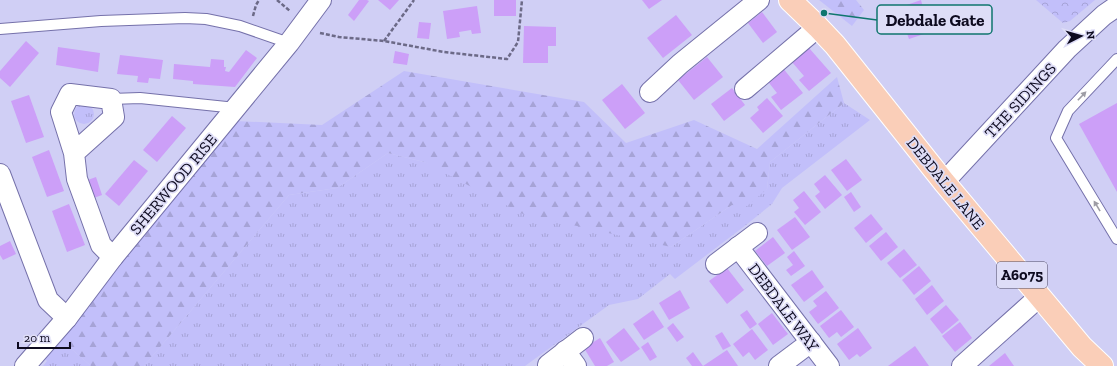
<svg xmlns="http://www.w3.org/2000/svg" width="1117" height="366" font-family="'Zilla Slab',serif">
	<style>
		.grass { fill: url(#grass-tufts) }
		.forest { fill: url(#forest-firs) }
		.park { fill: url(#park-crowns) }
		.building { fill: #cc9ff8 }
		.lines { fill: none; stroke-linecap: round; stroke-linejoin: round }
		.lane-casing { stroke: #7571aa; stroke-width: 12 }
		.street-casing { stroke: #7571aa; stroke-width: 22 }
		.primary-casing { stroke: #fff; stroke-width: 24 }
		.path { stroke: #6c6a87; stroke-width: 2.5; stroke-dasharray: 4 2; stroke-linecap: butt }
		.lane { stroke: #fff; stroke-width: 10 }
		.street { stroke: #fff; stroke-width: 20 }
		.primary { stroke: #faceb8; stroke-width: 22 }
		.oneway { fill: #9e9da5 }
		.labels { text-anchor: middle; stroke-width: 3.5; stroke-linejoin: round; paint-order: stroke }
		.shield { fill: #deddf7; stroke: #4c4960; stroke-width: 1 }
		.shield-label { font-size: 15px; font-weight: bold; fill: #0d0a1f }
		.street-label { font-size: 16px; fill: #0d0a1f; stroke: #deddf7 }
		.leader { fill: none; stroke: #0f766e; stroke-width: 1.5 }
		.callout-dot { fill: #0f766e; stroke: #deddf7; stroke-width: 1.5 }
		.callout { fill: #deddf7; stroke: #0f766e; stroke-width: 1.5 }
		.callout-label { font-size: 17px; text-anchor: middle; font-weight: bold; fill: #0d0a1f }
	</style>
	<defs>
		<pattern id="grass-tufts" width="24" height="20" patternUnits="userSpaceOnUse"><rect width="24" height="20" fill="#c2bffa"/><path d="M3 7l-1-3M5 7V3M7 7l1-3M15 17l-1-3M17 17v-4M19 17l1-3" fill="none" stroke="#a6a3d6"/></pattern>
		<pattern id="forest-firs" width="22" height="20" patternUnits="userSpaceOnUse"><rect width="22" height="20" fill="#c2bffa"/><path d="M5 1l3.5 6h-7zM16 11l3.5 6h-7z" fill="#a6a3d6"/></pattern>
		<pattern id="park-crowns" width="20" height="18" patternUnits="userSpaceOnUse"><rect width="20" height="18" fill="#c2bffa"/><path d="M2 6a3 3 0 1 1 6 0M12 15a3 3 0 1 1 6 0" fill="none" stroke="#a6a3d6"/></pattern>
	</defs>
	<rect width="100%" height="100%" fill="#d0cff5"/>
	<g class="grass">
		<polygon points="844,103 870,120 782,188 772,204 746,225 675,279 670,274 638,299 609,305 525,366 144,366 289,195 337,188 388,153 424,162 671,247 732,205 767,189 770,162"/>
		<circle cx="84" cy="114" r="10"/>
		<polygon points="60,339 91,366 43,366 47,361 43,357"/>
	</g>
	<g class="forest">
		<polygon points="819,0 856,0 864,10 852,26"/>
		<polygon points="404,71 584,102 626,143 694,120 757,149 837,77 844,103 770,162 767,189 747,206 732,205 671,247 523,214 424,162 388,153 337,188 289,195 144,366 91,366 60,339 235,121 322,125"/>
	</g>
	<polygon class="park" points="1036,0 1095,0 1070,21 1063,23"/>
	<g class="building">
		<polygon points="359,0 367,0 369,1 354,21 348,15"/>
		<polygon points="378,0 399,0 390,10"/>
		<rect x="494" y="0" width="22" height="16"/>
		<polygon points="642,0 662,0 649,9"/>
		<polygon points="921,0 923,8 919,9 927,33 909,39 898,8"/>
		<polygon points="477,6 481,33 472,34 471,30 459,32 460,37 447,39 443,11"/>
		<polygon points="762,12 777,32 763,43 748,23"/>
		<polygon points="676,15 692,35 663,58 647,38"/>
		<polygon points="419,22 431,23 429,39 417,38"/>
		<polygon points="524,26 556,27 556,46 548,46 548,63 523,63"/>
		<polygon points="26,41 39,53 10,87 0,78 0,71"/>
		<polygon points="58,47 100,53 98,72 56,65"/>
		<polygon points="809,48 831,73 809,91 799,80 804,76 792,62"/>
		<polygon points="246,50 257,58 235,87 193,84 193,81 173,79 174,64 210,67 211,59 224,60 224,67 226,67 225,71 229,72"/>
		<polygon points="395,51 409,54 407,65 393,63"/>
		<polygon points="120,55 163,60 160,79 149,78 148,83 137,82 138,76 117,74"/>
		<polygon points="707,57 723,77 694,100 678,80"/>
		<polygon points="782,67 803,93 781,110 771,97 777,93 766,79"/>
		<polygon points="622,84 645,113 625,129 602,100"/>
		<polygon points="732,88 745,105 724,121 711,104"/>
		<polygon points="29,95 44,137 26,143 11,101"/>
		<polygon points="767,98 783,116 763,133 750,118 759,110 757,107"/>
		<polygon points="1117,103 1117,192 1079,124"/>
		<polygon points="172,116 186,128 157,162 143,150"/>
		<polygon points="49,150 64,191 47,197 32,157"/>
		<polygon points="846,159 862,180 847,191 831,170"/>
		<polygon points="134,160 148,171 119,206 105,194"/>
		<polygon points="825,175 842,195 825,209 815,196 820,192 814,184"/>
		<polygon points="96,177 102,195 91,199 85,181"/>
		<polygon points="804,191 821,212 805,225 794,212 799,208 793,200"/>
		<polygon points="851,192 861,207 854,212 844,197"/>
		<polygon points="69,204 85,245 67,252 52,211"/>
		<polygon points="871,214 883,229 866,243 854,228"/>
		<polygon points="795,217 810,237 792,250 777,230"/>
		<polygon points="886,232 898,247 881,261 869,246"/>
		<polygon points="773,237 785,253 767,266 755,251"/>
		<polygon points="10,241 16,254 3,260 0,255 0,246"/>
		<polygon points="904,249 917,265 900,278 887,263"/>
		<polygon points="794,251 805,266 791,276 786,270 793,265 787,257"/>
		<polygon points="919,266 931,281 914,295 902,280"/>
		<polygon points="727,268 744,290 727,304 709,281"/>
		<polygon points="812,270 824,287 804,302 791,285"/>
		<polygon points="932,285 944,301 927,315 915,299"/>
		<polygon points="680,290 690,308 669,320 659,303"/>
		<polygon points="826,291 839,308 818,324 809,312 817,306 813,301"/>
		<polygon points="946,305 959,320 942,334 930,319"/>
		<polygon points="653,310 664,327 644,340 633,324"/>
		<polygon points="747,310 757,324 750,329 740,315"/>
		<polygon points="841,310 854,327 841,337 837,332 829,338 820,326"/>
		<polygon points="772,313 788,334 773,345 758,324"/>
		<polygon points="960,322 972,338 955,352 942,336"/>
		<polygon points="673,323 684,337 677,342 667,328"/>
		<polygon points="624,328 640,349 621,362 606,342"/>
		<polygon points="858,328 872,348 860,357 857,354 849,360 837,344"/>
		<polygon points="752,329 768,350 755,360 749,352 743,357 733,344"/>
		<polygon points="722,332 731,346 723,350 715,336"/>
		<polygon points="600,338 614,362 607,366 595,366 584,348"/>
		<polygon points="648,342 657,357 650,361 641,347"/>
		<polygon points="915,346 929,366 888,366"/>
		<polygon points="727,350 738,366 703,366"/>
		<polygon points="693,352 703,366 692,366 686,358"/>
		<polygon points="1005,353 1014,366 989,366"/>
	</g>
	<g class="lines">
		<g class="lane-casing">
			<g id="lane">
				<polyline points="0,29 101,21 185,18 206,19 240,26 289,43"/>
				<polyline points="1117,59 1068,111 1056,138 1117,239"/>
				<polyline points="111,99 140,98 236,108"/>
			</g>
		</g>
		<g class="street-casing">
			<g id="street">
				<polyline points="745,89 818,27"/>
				<polyline points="650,92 680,64 759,0"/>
				<polyline points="74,153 114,117 111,99 70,94 61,112 74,153 77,179 88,209 101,245 113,257"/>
				<polyline points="0,174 48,300 67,318"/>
				<polyline points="944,182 1067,49 1104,15 1117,6"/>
				<polyline points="738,247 829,366"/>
				<polyline points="716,264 757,233"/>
				<polyline points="565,351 576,366"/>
				<polyline points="548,365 583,338"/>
				<polyline points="25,366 67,318 113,257 289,43 321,0"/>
				<polyline points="779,366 811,342"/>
				<polyline points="962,366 1039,297"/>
			</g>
		</g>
		<g class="primary-casing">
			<polyline id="primary" points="790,0 818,27 835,45 944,182 1082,347 1102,366"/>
		</g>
		<g class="path">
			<polyline points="277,0 290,11"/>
			<polyline points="253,16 256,5 259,0"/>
			<polyline points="320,33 339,37 384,41 444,52 507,59 518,42 522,0"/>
			<polyline points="384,41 414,0"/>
		</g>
		<use href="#lane" class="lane"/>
		<use href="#street" class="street"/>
		<use href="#primary" class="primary"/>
	</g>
	<defs><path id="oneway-solid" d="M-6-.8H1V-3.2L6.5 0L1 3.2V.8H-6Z"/></defs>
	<g class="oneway">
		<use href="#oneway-solid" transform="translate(1082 96) rotate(-46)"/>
		<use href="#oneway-solid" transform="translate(1097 206) rotate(-121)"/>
	</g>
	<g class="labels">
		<rect class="shield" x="997" y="262" width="50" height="26" rx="3"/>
		<g class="shield-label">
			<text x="1022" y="280">A6075</text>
		</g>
		<g class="street-label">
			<text transform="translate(1020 100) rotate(-47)" y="6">THE SIDINGS</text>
			<text transform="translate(946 183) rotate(51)" y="6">DEBDALE LANE</text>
			<text transform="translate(173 184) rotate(-50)" y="6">SHERWOOD RISE</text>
			<text transform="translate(784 307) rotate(53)" y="6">DEBDALE WAY</text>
		</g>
	</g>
	<path class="leader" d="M824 13L877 20"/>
	<circle class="callout-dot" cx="824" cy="13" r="4"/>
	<rect class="callout" x="877" y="5" width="115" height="29" rx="4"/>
	<g class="callout-label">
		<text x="935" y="26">Debdale Gate</text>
	</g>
	<g transform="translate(1081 36) rotate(84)" stroke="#deddf7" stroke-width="3" paint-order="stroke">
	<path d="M0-3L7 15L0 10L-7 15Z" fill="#0d0a1f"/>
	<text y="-6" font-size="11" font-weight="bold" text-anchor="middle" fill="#0d0a1f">N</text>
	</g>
	<path d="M18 342v6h52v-6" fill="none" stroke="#0d0a1f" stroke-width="2"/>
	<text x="24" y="342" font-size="12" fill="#0d0a1f" stroke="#deddf7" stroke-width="3" paint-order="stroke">20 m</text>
</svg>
